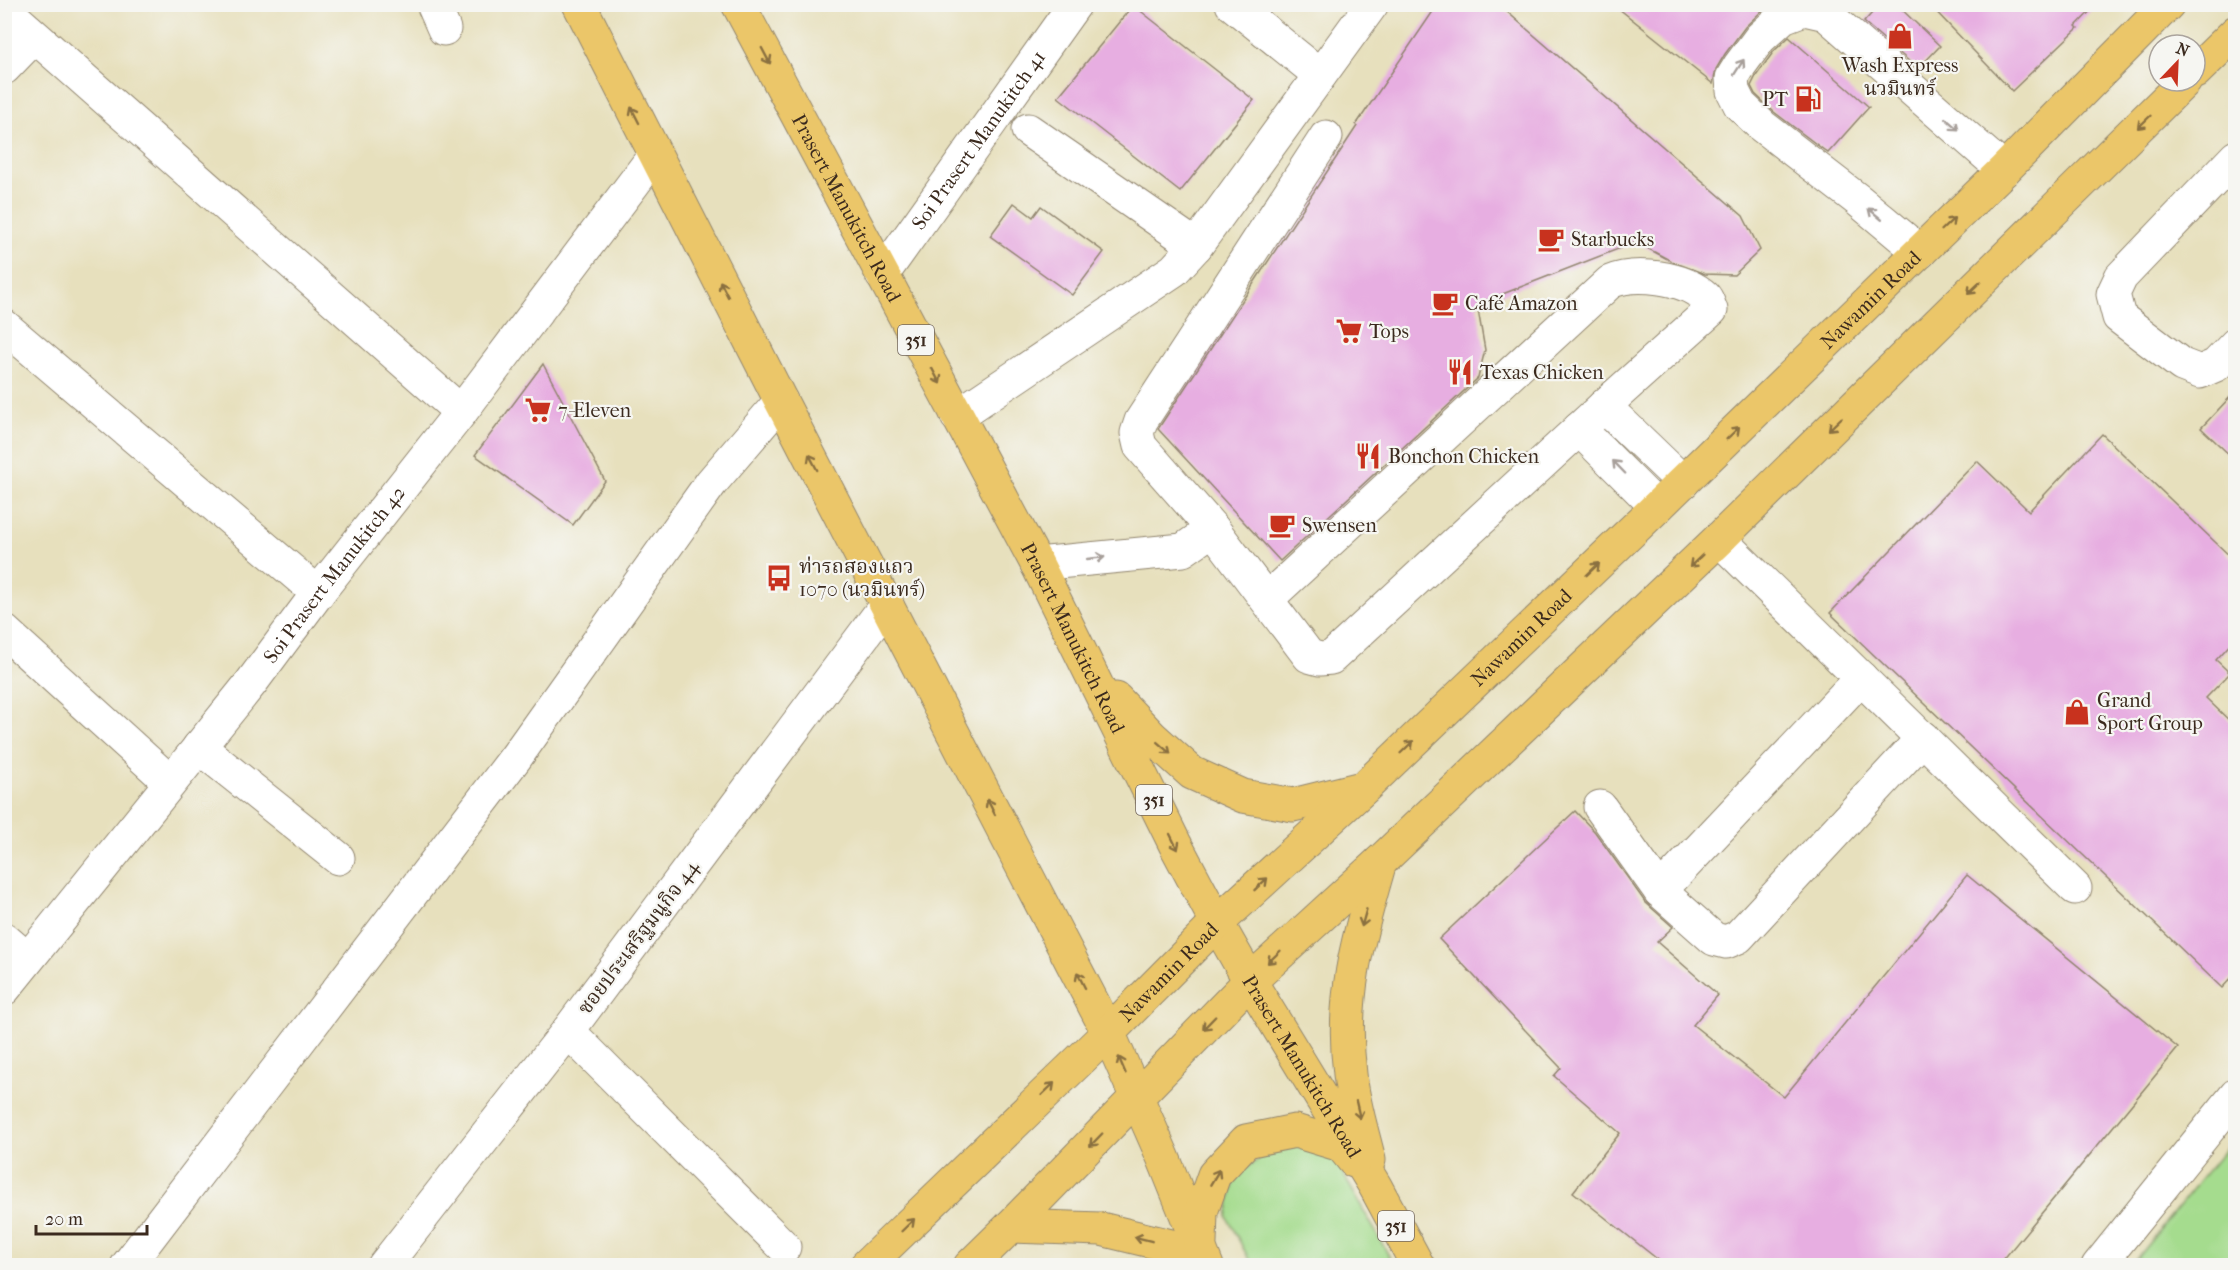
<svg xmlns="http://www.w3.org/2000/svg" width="2240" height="1270" font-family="'IM FELL French Canon','Noto Serif Thai',serif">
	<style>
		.green { fill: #a5dc8e; stroke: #708356; stroke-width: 1.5 }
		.building { fill: #e7aee1 }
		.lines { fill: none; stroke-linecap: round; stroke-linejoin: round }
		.minor-casing { stroke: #91856e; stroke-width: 35 }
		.major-casing { stroke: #91856e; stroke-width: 35 }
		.minor { stroke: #fff; stroke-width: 33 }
		.major { stroke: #ebc669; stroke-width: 33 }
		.oneway { stroke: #8a7040 }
		.oneway2 { stroke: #a79f9a }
		.labels { text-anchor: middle; stroke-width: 4.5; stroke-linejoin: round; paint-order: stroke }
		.shield { fill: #f6f6f2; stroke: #73675e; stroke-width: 1.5 }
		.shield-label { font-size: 18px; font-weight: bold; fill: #3b2a1e }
		.poi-label { font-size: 20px; fill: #3b2a1e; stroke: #f6f6f2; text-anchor: start }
		.street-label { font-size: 20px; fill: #3b2a1e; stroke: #f6f6f2 }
	</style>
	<rect width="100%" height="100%" fill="#f6f6f2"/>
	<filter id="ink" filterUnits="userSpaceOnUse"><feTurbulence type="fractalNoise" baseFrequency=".0167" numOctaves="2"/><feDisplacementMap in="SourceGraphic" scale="12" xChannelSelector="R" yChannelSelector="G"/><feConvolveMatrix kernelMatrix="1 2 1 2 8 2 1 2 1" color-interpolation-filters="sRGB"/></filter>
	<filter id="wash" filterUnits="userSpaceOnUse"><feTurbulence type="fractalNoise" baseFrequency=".008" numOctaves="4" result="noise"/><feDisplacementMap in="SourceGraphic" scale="24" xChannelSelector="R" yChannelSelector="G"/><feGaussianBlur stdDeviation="1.35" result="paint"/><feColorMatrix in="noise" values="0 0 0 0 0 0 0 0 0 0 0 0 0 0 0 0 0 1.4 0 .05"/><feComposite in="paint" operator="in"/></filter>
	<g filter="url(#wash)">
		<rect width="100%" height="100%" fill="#e7e0bd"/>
		<g class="green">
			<polygon points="2235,1137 2235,1265 2131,1265"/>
			<polygon points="1302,1143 1336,1161 1394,1265 1252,1265 1227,1217 1234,1181 1242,1170 1280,1146"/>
		</g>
		<g id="blocks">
			<g class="building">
				<polygon points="1438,4 1498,4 1743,216 1760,250 1734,275 1705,274 1673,262 1636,242 1477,304 1485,350 1478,378 1280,561 1158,429 1357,126 1356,125"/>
				<polygon points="1613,4 1769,4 1745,27 1725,54 1716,69 1713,84"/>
				<polygon points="1880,4 1896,4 1940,46 1918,69 1864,22"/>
				<polygon points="1929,4 2097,4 2076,26 2078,28 2012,91"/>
				<polygon points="1133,5 1254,100 1180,192 1058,97"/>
				<polygon points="1789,37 1869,107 1828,153 1774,112 1755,94 1751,86 1756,76 1774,51"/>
				<polygon points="1014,203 1033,217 1041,206 1104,252 1072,295 990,236"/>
				<polygon points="543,364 605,481 573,525 475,455"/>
				<polygon points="2235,392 2235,460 2201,428"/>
				<polygon points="2102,434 2235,561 2235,639 2216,660 2230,673 2206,698 2235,726 2235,974 2222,988 1830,613 1977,461 2029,511"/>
				<polygon points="1575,811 1595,832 1645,902 1673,927 1657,942 1718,995 1693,1025 1784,1097 1967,875 2178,1048 1998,1266 1666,1266 1573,1192 1620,1133 1554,1076 1561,1068 1439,939"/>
			</g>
		</g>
	</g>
	<g filter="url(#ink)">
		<use href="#blocks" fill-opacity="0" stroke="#91856e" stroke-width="1.5"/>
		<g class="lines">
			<g class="minor-casing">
				<g id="minor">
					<polyline points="433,4 444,29"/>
					<polyline points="1232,4 1320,75"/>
					<polyline points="4,9 461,412"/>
					<polyline points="4,68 34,37"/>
					<polyline points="1028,130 1196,246"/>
					<polyline points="2236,157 2121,277 2113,294 2119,317 2182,365 2200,372 2216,365 2236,344"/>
					<polyline points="1920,252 1858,200 1762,126 1740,105 1733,91 1732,78 1740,65 1760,38 1783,17 1804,9 1826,14 2004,170"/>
					<path id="s1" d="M882,275L1075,4"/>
					<polyline points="4,326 318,593"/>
					<polyline points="1604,406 1683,482"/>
					<polyline points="957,416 1174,270 1196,246 1372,4"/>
					<polyline points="1579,429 1657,507"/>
					<polyline points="1719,539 2075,888"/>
					<polyline points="1037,564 1183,550 1213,529"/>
					<path d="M1267,599L1610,282C1635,271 1684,277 1705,297C1708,300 1709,306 1711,310L1604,406L1331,658L1320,659L1309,656L1213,529L1140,446L1137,433L1141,421L1326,137"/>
					<polyline points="4,631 170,782"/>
					<polyline points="199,747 338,858"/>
					<polyline points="1600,807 1660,891 1714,939 1726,942 1738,937 1923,738"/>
					<polyline points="1660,891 1861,678"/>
					<polyline points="4,939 27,959"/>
					<path id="s2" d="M4,989L251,683L318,593L461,412L655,155"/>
					<polyline points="568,1031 784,1247"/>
					<polyline points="127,1266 516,757 711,483 781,401"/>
					<polyline points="384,1266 568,1031 887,604"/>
					<polyline points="2098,1266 2236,1095"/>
				</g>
			</g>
			<g class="major-casing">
				<g id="major">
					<polyline points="579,4 781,401 1108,1032 1163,1157 1207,1266"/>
					<path id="s3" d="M738,4L1037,564L1176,846L1217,923L1250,981L1375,1186L1418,1266"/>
					<polyline points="2195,72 2236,32"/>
					<polyline points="1116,699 1152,737 1192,773 1243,796 1293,805 1362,788"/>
					<path d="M1369,1160C1362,1131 1353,1103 1350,1074C1340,996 1359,935 1380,862"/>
					<polyline points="1011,1226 1101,1229 1200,1253"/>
					<polyline points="1200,1243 1201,1212 1214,1175 1246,1141 1295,1131 1341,1145 1354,1161"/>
					<path id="s4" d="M866,1266L1111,1030L1217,923L1364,788L1657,507L2004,170L2168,4"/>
					<polyline points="970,1266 1011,1226 1250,981 1380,862 1719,539 2185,81"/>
				</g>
			</g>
			<use href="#minor" class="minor"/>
			<use href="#major" class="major"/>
		</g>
		<defs><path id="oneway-shaft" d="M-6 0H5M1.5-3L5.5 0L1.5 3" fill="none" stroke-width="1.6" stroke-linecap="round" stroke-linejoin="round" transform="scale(1.5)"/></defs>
		<g class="oneway">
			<use href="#oneway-shaft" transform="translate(766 56) rotate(62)"/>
			<use href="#oneway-shaft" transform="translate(635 115) rotate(-117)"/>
			<use href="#oneway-shaft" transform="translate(2144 122) rotate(136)"/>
			<use href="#oneway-shaft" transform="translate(1948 224) rotate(-44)"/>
			<use href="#oneway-shaft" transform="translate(1974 288) rotate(136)"/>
			<use href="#oneway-shaft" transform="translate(724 289) rotate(-117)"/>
			<use href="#oneway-shaft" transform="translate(936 376) rotate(62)"/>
			<use href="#oneway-shaft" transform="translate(1835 424) rotate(136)"/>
			<use href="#oneway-shaft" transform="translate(1733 433) rotate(-44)"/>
			<use href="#oneway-shaft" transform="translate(813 462) rotate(-118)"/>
			<use href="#oneway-shaft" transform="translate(1696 561) rotate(136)"/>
			<use href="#oneway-shaft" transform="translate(1593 569) rotate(-44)"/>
			<use href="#oneway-shaft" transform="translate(1407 747) rotate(-44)"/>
			<use href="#oneway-shaft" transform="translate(1164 748) rotate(41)"/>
			<use href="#oneway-shaft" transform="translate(991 807) rotate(-117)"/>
			<use href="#oneway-shaft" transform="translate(1174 842) rotate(64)"/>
			<use href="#oneway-shaft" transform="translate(1261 884) rotate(-43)"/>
			<use href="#oneway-shaft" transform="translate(1364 918) rotate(106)"/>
			<use href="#oneway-shaft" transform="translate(1274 957) rotate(136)"/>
			<use href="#oneway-shaft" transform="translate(1081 980) rotate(-117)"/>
			<use href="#oneway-shaft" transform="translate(1209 1023) rotate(134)"/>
			<use href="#oneway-shaft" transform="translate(1122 1065) rotate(-113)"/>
			<use href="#oneway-shaft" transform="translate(1048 1089) rotate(-44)"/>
			<use href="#oneway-shaft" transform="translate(1358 1110) rotate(77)"/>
			<use href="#oneway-shaft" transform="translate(1096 1140) rotate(134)"/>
			<use href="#oneway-shaft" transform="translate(1215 1177) rotate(-59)"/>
			<use href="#oneway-shaft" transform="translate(908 1225) rotate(-44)"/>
			<use href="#oneway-shaft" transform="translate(1143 1239) rotate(-166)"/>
		</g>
		<g class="oneway2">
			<use href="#oneway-shaft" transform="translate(1739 67) rotate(-57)"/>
			<use href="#oneway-shaft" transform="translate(1952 124) rotate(41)"/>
			<use href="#oneway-shaft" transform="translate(1875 214) rotate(-140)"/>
			<use href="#oneway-shaft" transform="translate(1619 467) rotate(-134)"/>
			<use href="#oneway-shaft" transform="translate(1096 558) rotate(-6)"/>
		</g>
	</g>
	<defs>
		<g id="shop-bare" transform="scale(2.07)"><path d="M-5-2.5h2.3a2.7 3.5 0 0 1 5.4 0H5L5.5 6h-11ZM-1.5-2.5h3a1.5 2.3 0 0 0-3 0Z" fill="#c8321e" stroke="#f6f6f2" stroke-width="2.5" paint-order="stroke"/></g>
		<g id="fuel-bare" transform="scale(2.07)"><path d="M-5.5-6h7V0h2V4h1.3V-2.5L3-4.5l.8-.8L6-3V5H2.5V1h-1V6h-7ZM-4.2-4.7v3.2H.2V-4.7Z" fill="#c8321e" stroke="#f6f6f2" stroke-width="2.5" paint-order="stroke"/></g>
		<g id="cafe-bare" transform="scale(2.07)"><path d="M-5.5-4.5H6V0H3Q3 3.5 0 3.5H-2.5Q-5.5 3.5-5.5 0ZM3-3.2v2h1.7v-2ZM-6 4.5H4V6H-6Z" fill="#c8321e" stroke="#f6f6f2" stroke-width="2.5" paint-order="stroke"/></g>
		<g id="supermarket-bare" transform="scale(2.07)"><path d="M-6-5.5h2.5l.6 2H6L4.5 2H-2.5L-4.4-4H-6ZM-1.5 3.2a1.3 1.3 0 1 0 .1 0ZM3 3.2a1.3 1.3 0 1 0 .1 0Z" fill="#c8321e" stroke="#f6f6f2" stroke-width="2.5" paint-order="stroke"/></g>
		<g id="restaurant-bare" transform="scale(2.07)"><path d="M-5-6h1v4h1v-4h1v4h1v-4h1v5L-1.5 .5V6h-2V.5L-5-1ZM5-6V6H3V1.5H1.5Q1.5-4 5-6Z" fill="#c8321e" stroke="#f6f6f2" stroke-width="2.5" paint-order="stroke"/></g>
		<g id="bus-bare" transform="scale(2.07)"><path d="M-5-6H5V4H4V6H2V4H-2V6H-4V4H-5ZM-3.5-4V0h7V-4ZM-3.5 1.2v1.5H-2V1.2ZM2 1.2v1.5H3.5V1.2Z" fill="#c8321e" stroke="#f6f6f2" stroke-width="2.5" paint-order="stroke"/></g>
	</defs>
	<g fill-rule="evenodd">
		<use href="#shop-bare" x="1900" y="36"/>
		<use href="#fuel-bare" x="1808" y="99"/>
		<use href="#cafe-bare" x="1551" y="239"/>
		<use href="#cafe-bare" x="1445" y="303"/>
		<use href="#supermarket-bare" x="1349" y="331"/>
		<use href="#restaurant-bare" x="1460" y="372"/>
		<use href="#supermarket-bare" x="538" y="410"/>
		<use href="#restaurant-bare" x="1368" y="456"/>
		<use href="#cafe-bare" x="1282" y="525"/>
		<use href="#bus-bare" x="779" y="578"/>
		<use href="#shop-bare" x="2077" y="712"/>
	</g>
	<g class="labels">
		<g class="shield">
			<rect x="898" y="325" width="36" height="30" rx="4.5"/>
			<rect x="1136" y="785" width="36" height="30" rx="4.5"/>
			<rect x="1378" y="1211" width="36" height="30" rx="4.5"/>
		</g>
		<g class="shield-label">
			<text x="916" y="346">351</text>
			<text x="1154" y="806">351</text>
			<text x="1396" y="1232">351</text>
		</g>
		<g class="poi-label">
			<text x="1900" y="72" text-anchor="middle">Wash Express<tspan x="1900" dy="23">นวมินทร์</tspan></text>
			<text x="1788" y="106" text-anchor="end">PT</text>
			<text x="1571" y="246">Starbucks</text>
			<text x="1465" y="310">Café Amazon</text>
			<text x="1369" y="338">Tops</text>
			<text x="1480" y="379">Texas Chicken</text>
			<text x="558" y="417">7-Eleven</text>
			<text x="1388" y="463">Bonchon Chicken</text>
			<text x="1302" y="532">Swensen</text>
			<text x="799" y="573">ท่ารถสองแถว<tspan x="799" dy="23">1070 (นวมินทร์)</tspan></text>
			<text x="2097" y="707">Grand<tspan x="2097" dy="23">Sport Group</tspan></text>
		</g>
		<g class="street-label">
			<text dy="7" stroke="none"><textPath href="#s1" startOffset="166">Soi Prasert Manukitch 41</textPath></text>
			<text dy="7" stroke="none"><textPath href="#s3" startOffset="231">Prasert Manukitch Road</textPath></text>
			<text dy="7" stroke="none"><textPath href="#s4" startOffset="1394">Nawamin Road</textPath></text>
			<text dy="7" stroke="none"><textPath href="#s2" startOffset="530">Soi Prasert Manukitch 42</textPath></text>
			<text dy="7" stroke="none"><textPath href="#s3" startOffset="717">Prasert Manukitch Road</textPath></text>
			<text dy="7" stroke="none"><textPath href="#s4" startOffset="908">Nawamin Road</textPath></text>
			<text transform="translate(638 937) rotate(-53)" y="7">ซอยประเสริฐมนูกิจ 44</text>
			<text dy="7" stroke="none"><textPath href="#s4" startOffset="422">Nawamin Road</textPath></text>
			<text dy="7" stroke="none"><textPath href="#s3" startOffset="1203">Prasert Manukitch Road</textPath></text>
		</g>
	</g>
	<rect width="2240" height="1270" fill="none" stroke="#f6f6f2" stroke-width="24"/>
	<g transform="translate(2177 63) rotate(23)"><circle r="28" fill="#f6f6f2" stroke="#aba49d" stroke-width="1.5"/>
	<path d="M0-4.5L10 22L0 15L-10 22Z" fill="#c8321e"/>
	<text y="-9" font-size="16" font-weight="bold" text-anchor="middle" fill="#3b2a1e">N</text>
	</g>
	<path d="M36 1225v9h111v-9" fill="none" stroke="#3b2a1e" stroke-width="3"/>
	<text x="45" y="1225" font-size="18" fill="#3b2a1e" stroke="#f6f6f2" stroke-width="4.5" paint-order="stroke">20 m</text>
</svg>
